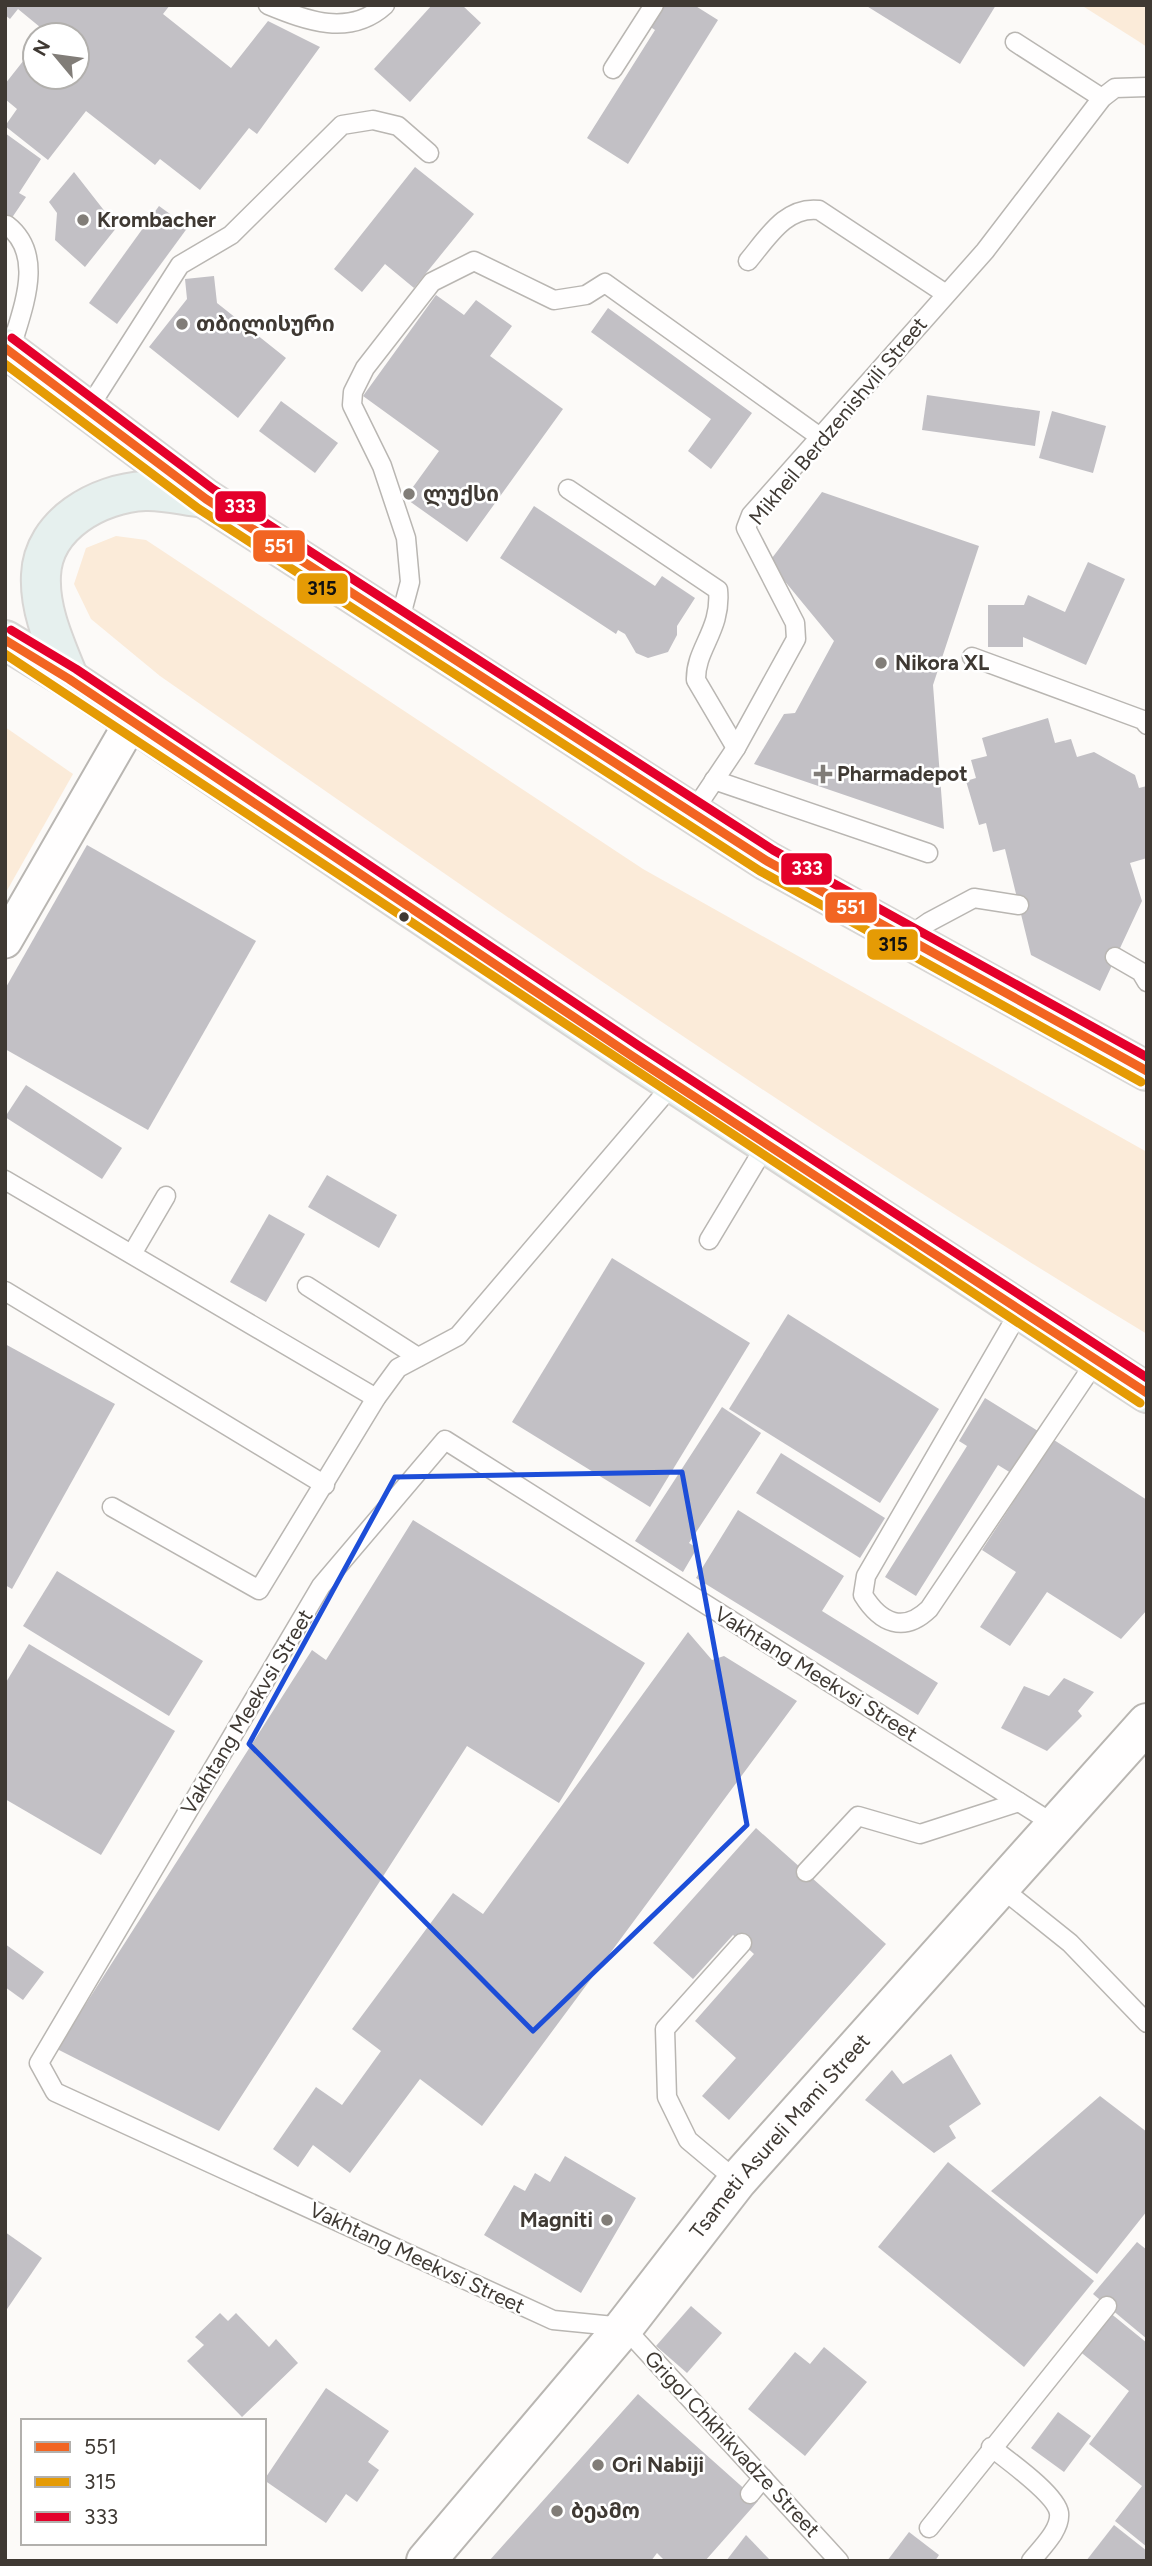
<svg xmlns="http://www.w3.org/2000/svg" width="1152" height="2566" font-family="Figtree,'Noto Sans Georgian',sans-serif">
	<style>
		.green { fill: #fbebd9 }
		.building { fill: #c2c0c5 }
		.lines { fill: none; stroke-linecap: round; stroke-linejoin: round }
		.service-casing { stroke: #b9b6b2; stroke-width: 21 }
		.minor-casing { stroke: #b9b6b2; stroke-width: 37 }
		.tertiary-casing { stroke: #b9b6b2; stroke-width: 42 }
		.trunk-casing { stroke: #d8d6d4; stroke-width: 42 }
		.service { stroke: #fffefe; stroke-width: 18 }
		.minor { stroke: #fffefe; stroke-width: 33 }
		.tertiary { stroke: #fffefe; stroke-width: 38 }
		.trunk { stroke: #e6f0ee; stroke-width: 38 }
		.bus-1-casing { stroke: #fff; stroke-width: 14 }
		.bus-2-casing { stroke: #fff; stroke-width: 14 }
		.bus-3-casing { stroke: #fff; stroke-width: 14 }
		.bus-1 { stroke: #f26522; stroke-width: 9 }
		.bus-2 { stroke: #e59b05; stroke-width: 9 }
		.bus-3 { stroke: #e4002b; stroke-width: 9 }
		.marked { fill: none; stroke: #1d4ed8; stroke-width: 5; stroke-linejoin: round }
		.poi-dot { fill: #817d78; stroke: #fff; stroke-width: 2.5 }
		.bus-dot { fill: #3f3933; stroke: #fff; stroke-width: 2.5 }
		.labels { text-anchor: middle; stroke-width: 5; stroke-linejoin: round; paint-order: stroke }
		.poi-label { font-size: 21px; font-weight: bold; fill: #3f3933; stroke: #fff; text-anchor: start }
		.street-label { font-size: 21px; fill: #3f3933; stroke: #fff }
		.line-badge { stroke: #fff; stroke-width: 2.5 }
		.badge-label { font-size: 19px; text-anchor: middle; font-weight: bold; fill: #fff }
		.pale-badge-label { font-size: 19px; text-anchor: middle; font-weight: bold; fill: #111 }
	</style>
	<rect width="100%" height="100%" fill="#fcfaf8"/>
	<g class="green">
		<polygon points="1081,5 1147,5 1147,47 1138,41"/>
		<path d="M116,536L146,540L643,869L1147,1152V1334C808,1129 485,902 160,676L91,619L74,584L86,548Z"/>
		<polygon points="5,727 73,774 5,894"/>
	</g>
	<g class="building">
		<polygon points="5,5 170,5 163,14 231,68 268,21 320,47 257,134 249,128 200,190 160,159 155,165 86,111 48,160 5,126 17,109 5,99 5,84 35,46 35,77 77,77 77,35 44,35 46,32 18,9 10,19 5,15"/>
		<polygon points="432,5 462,5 481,23 410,102 374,69"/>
		<polygon points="662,5 694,5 718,20 628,164 587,138 655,30 649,26"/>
		<polygon points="865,5 996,5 960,64"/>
		<polygon points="5,133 41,159 19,193 26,197 5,228"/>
		<polygon points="415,167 474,214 414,288 385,264 362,292 334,269"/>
		<polygon points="74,172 117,227 85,267 55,240 57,213 49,202"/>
		<polygon points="159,206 188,227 117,324 89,303"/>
		<polygon points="214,276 217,303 286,358 238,418 149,347 187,299 185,279"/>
		<polygon points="436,295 464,315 476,300 512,326 490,356 563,409 467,542 405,498 439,451 363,396"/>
		<polygon points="608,308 752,413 711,469 688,451 711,419 591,332"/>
		<polygon points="927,395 1040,411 1035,446 922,430"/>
		<polygon points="281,401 338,443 315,473 259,431"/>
		<polygon points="1052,411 1106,426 1093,473 1039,458"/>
		<polygon points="822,492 979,546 933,685 944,829 754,764 784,714 795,713 834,641 769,562"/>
		<polygon points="534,506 655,586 662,576 695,598 677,626 677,635 668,652 648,658 636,653 625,634 618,630 616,634 500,558"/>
		<polygon points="1088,562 1125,579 1086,665 1023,637 1023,647 988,647 988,605 1024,605 1028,595 1065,612"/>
		<polygon points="1048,718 1055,743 1071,739 1077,757 1094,752 1135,775 1139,788 1147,786 1147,858 1130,863 1142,901 1100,991 1031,955 1005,849 993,852 986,823 979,825 966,781 976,778 971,760 987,756 982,738"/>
		<polygon points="87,845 256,941 148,1130 5,1049 5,989"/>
		<polygon points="26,1085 122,1148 102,1179 5,1117"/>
		<polygon points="327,1175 397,1215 379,1248 308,1207"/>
		<polygon points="269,1214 305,1234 266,1302 230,1282"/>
		<polygon points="612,1258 750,1343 650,1507 512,1422"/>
		<polygon points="788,1314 939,1409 880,1503 729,1409"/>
		<polygon points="5,1344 115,1404 12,1589 5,1585"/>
		<polygon points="985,1398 1038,1431 1011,1473 998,1465 916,1596 885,1577 967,1446 959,1441"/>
		<polygon points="722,1407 761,1433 689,1543 697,1548 683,1572 635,1541"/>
		<polygon points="1054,1440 1147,1500 1147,1610 1121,1639 1047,1592 1010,1646 980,1627 1016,1572 982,1550"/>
		<polygon points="781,1453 885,1518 860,1558 756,1493"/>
		<polygon points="738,1510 844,1576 822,1611 938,1683 918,1715 696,1578"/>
		<polygon points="413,1520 645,1663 559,1803 467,1746 219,2131 57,2049 312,1650 326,1660"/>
		<polygon points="57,1571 203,1661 169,1716 23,1626"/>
		<polygon points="688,1632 712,1660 724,1656 797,1701 482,2126 420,2079 350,2173 313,2145 298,2167 273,2149 316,2087 342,2105 381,2051 352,2029 453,1893 483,1914"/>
		<polygon points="29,1644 175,1731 101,1855 5,1799 5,1684"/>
		<polygon points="1064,1678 1094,1692 1078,1711 1082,1716 1047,1751 1001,1728 1024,1686 1049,1696"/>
		<polygon points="756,1828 886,1944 729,2120 702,2096 736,2058 695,2021 754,1954 733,1935 693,1979 653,1943"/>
		<polygon points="5,1944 44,1972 23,2000 5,1987"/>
		<polygon points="951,2054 981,2104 949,2126 956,2138 934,2153 865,2100 892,2070 903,2084"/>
		<polygon points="1100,2096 1147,2132 1147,2211 1097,2274 991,2191"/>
		<polygon points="565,2156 636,2198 581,2293 484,2235 514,2185 525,2191 535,2173 550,2182"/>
		<polygon points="948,2162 1094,2281 1024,2367 878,2247"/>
		<polygon points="5,2232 42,2258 5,2312"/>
		<polygon points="1137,2242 1147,2250 1147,2339 1093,2294"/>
		<polygon points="691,2306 722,2333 687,2373 656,2346"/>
		<polygon points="1109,2312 1147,2343 1147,2547 1115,2521 1142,2486 1089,2444 1129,2391 1078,2350"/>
		<polygon points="220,2313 228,2321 236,2313 269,2347 276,2339 298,2363 242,2417 187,2361 204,2345 195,2337"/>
		<polygon points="824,2347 867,2382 805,2456 748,2409 795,2352 810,2364"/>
		<polygon points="326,2388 389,2431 368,2462 379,2470 357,2502 346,2494 326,2523 264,2480"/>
		<polygon points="638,2394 758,2501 705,2561 665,2561 657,2553 651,2561 489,2561"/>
		<polygon points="1058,2412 1091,2436 1064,2472 1031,2448"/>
		<polygon points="1114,2525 1147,2551 1147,2561 1086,2561"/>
		<polygon points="909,2532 939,2555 935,2561 887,2561"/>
		<polygon points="746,2535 771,2561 726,2561"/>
	</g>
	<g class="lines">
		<g class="service-casing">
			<g id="service">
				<path d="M268,5C307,21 350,37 385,5"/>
				<polyline points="1015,42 1102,98"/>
				<polyline points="613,69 654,5"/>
				<path d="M7,225C47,256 21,311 10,352"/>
				<path d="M748,261C768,237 786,206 819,210L946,294"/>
				<polyline points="88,409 180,265 231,235 342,125 373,120 398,126 429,153"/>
				<path d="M568,489L718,590C722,630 695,649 696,680L736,748"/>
				<polyline points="399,623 410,582 406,538 382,466 352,405 353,392 365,368 432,282 474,261 554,300 586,295 605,283 820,437"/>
				<polyline points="972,657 1143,720 1147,725"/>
				<polyline points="714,780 928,853"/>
				<polyline points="693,812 736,748 796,639 795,623 746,528 751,515 985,251 1102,98 1115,88 1147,87"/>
				<polyline points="906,938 929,922 974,898 1019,905"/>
				<polyline points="1115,957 1141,972 1147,982"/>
				<polyline points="5,1180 376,1398"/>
				<polyline points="709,1240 766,1145"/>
				<polyline points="132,1254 166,1196"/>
				<polyline points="307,1286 418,1357"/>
				<polyline points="5,1291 325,1485"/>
				<path d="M1019,1312L866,1576L863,1595C881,1624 904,1633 929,1609L1096,1361"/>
				<polyline points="112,1507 259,1590 376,1398 398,1368 458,1336 673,1084"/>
				<polyline points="806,1872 858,1816 920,1834 1019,1802"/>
				<polyline points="1000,1887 1070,1943 1147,2023"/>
				<polyline points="737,2181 688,2140 667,2097 665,2029 742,1943"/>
				<path d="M991,2447C1007,2460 1056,2494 1059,2513C1061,2530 1041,2548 1031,2561"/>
				<polyline points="750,2494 763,2478"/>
				<polyline points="929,2528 1107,2306"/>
				<polyline points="839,2561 624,2327 553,2320 55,2092 39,2063 321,1586 445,1440 1057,1826"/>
			</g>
		</g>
		<g class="minor-casing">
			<polyline id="minor" points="5,941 132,721"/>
		</g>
		<g class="tertiary-casing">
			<g id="tertiary">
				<path id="s1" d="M426,2561L624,2327L737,2181L1147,1723"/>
			</g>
		</g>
		<g class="trunk-casing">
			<g id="trunk">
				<polyline points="5,348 206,499 767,861 1147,1071"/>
				<polyline points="5,640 69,679 632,1056 1147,1393"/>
				<path d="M69,679C56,646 39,611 41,575C43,524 99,493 145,491C164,490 185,496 204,498"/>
			</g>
		</g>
		<use href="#service" class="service"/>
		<use href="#minor" class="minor"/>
		<use href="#tertiary" class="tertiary"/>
		<use href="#trunk" class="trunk"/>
		<g class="bus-1-casing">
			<g id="bus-1">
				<polyline points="5,348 206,499 767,861 1147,1071"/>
				<polyline points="5,640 69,679 632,1056 1147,1393"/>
			</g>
		</g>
		<g class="bus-2-casing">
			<g id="bus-2">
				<polyline points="5,364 199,509 760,871 1141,1082"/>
				<polyline points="5,654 1140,1403"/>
			</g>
		</g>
		<g class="bus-3-casing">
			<g id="bus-3">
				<polyline points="12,338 213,489 773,850 1147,1057"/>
				<polyline points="11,630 76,669 639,1046 1147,1378"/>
			</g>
		</g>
		<use href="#bus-1" class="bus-1"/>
		<use href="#bus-2" class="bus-2"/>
		<use href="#bus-3" class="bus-3"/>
	</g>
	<path class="marked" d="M682,1472L747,1825L533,2031L249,1744L395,1477Z"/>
	<g class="poi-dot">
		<circle cx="83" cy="220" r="7"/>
		<circle cx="182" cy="324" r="7"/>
		<circle cx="409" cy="494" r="7"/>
		<circle cx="881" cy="663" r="7"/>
		<path d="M819.5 763.5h7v7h7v7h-7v7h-7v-7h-7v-7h7z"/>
		<circle cx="607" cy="2220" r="7"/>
		<circle cx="598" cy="2465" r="7"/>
		<circle cx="557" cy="2511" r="7"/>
	</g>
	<circle class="bus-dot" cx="404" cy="917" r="6"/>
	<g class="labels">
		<g class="poi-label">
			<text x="97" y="227">Krombacher</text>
			<text x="196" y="331">თბილისური</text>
			<text x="423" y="501">ლუქსი</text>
			<text x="895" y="670">Nikora XL</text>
			<text x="837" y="781">Pharmadepot</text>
			<text x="593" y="2227" text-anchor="end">Magniti</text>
			<text x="612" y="2472">Ori Nabiji</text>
			<text x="571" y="2518">ბეამო</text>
		</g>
		<g class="street-label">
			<text transform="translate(838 421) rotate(-50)" y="7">Mikheil Berdzenishvili Street</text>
			<text transform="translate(816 1674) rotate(32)" y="7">Vakhtang Meekvsi Street</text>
			<text transform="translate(247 1712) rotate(-59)" y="7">Vakhtang Meekvsi Street</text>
			<text dy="7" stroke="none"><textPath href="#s1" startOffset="553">Tsameti Asureli Mami Street</textPath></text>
			<text transform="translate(417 2258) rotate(25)" y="7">Vakhtang Meekvsi Street</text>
			<text transform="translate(732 2444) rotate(47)" y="7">Grigol Chkhikvadze Street</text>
		</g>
	</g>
	<g class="line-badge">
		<rect x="214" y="490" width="53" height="33" rx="7" fill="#e4002b"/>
		<rect x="252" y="529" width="54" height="34" rx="7" fill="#f26522"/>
		<rect x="296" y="572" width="53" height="33" rx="7" fill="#e59b05"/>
		<rect x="780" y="852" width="53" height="34" rx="7" fill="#e4002b"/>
		<rect x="824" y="891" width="54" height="33" rx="7" fill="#f26522"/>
		<rect x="866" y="928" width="53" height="33" rx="7" fill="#e59b05"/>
	</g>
	<g class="badge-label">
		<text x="240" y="513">333</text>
		<text x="279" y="553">551</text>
		<text x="807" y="875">333</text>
		<text x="851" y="914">551</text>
	</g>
	<g class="pale-badge-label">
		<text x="322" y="595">315</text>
		<text x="893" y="951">315</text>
	</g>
	<rect width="1152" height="2566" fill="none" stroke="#3f3933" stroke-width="14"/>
	<rect x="21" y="2419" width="245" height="126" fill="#ffffff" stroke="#b2b0ad" stroke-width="2"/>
	<rect x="35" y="2442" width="35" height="10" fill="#f26522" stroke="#b2b0ad" stroke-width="2"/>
	<text x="84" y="2454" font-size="21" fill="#3f3933">551</text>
	<rect x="35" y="2477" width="35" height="10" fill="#e59b05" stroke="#b2b0ad" stroke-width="2"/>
	<text x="84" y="2489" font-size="21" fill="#3f3933">315</text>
	<rect x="35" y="2512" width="35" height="10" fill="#e4002b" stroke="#b2b0ad" stroke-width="2"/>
	<text x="84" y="2524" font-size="21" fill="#3f3933">333</text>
	<g transform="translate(56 56) rotate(299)"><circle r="33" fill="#ffffff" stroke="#b2b0ad" stroke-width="2"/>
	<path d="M0-5L12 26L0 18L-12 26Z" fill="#817d78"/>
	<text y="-10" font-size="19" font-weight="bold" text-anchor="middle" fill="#3f3933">N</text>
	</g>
</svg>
